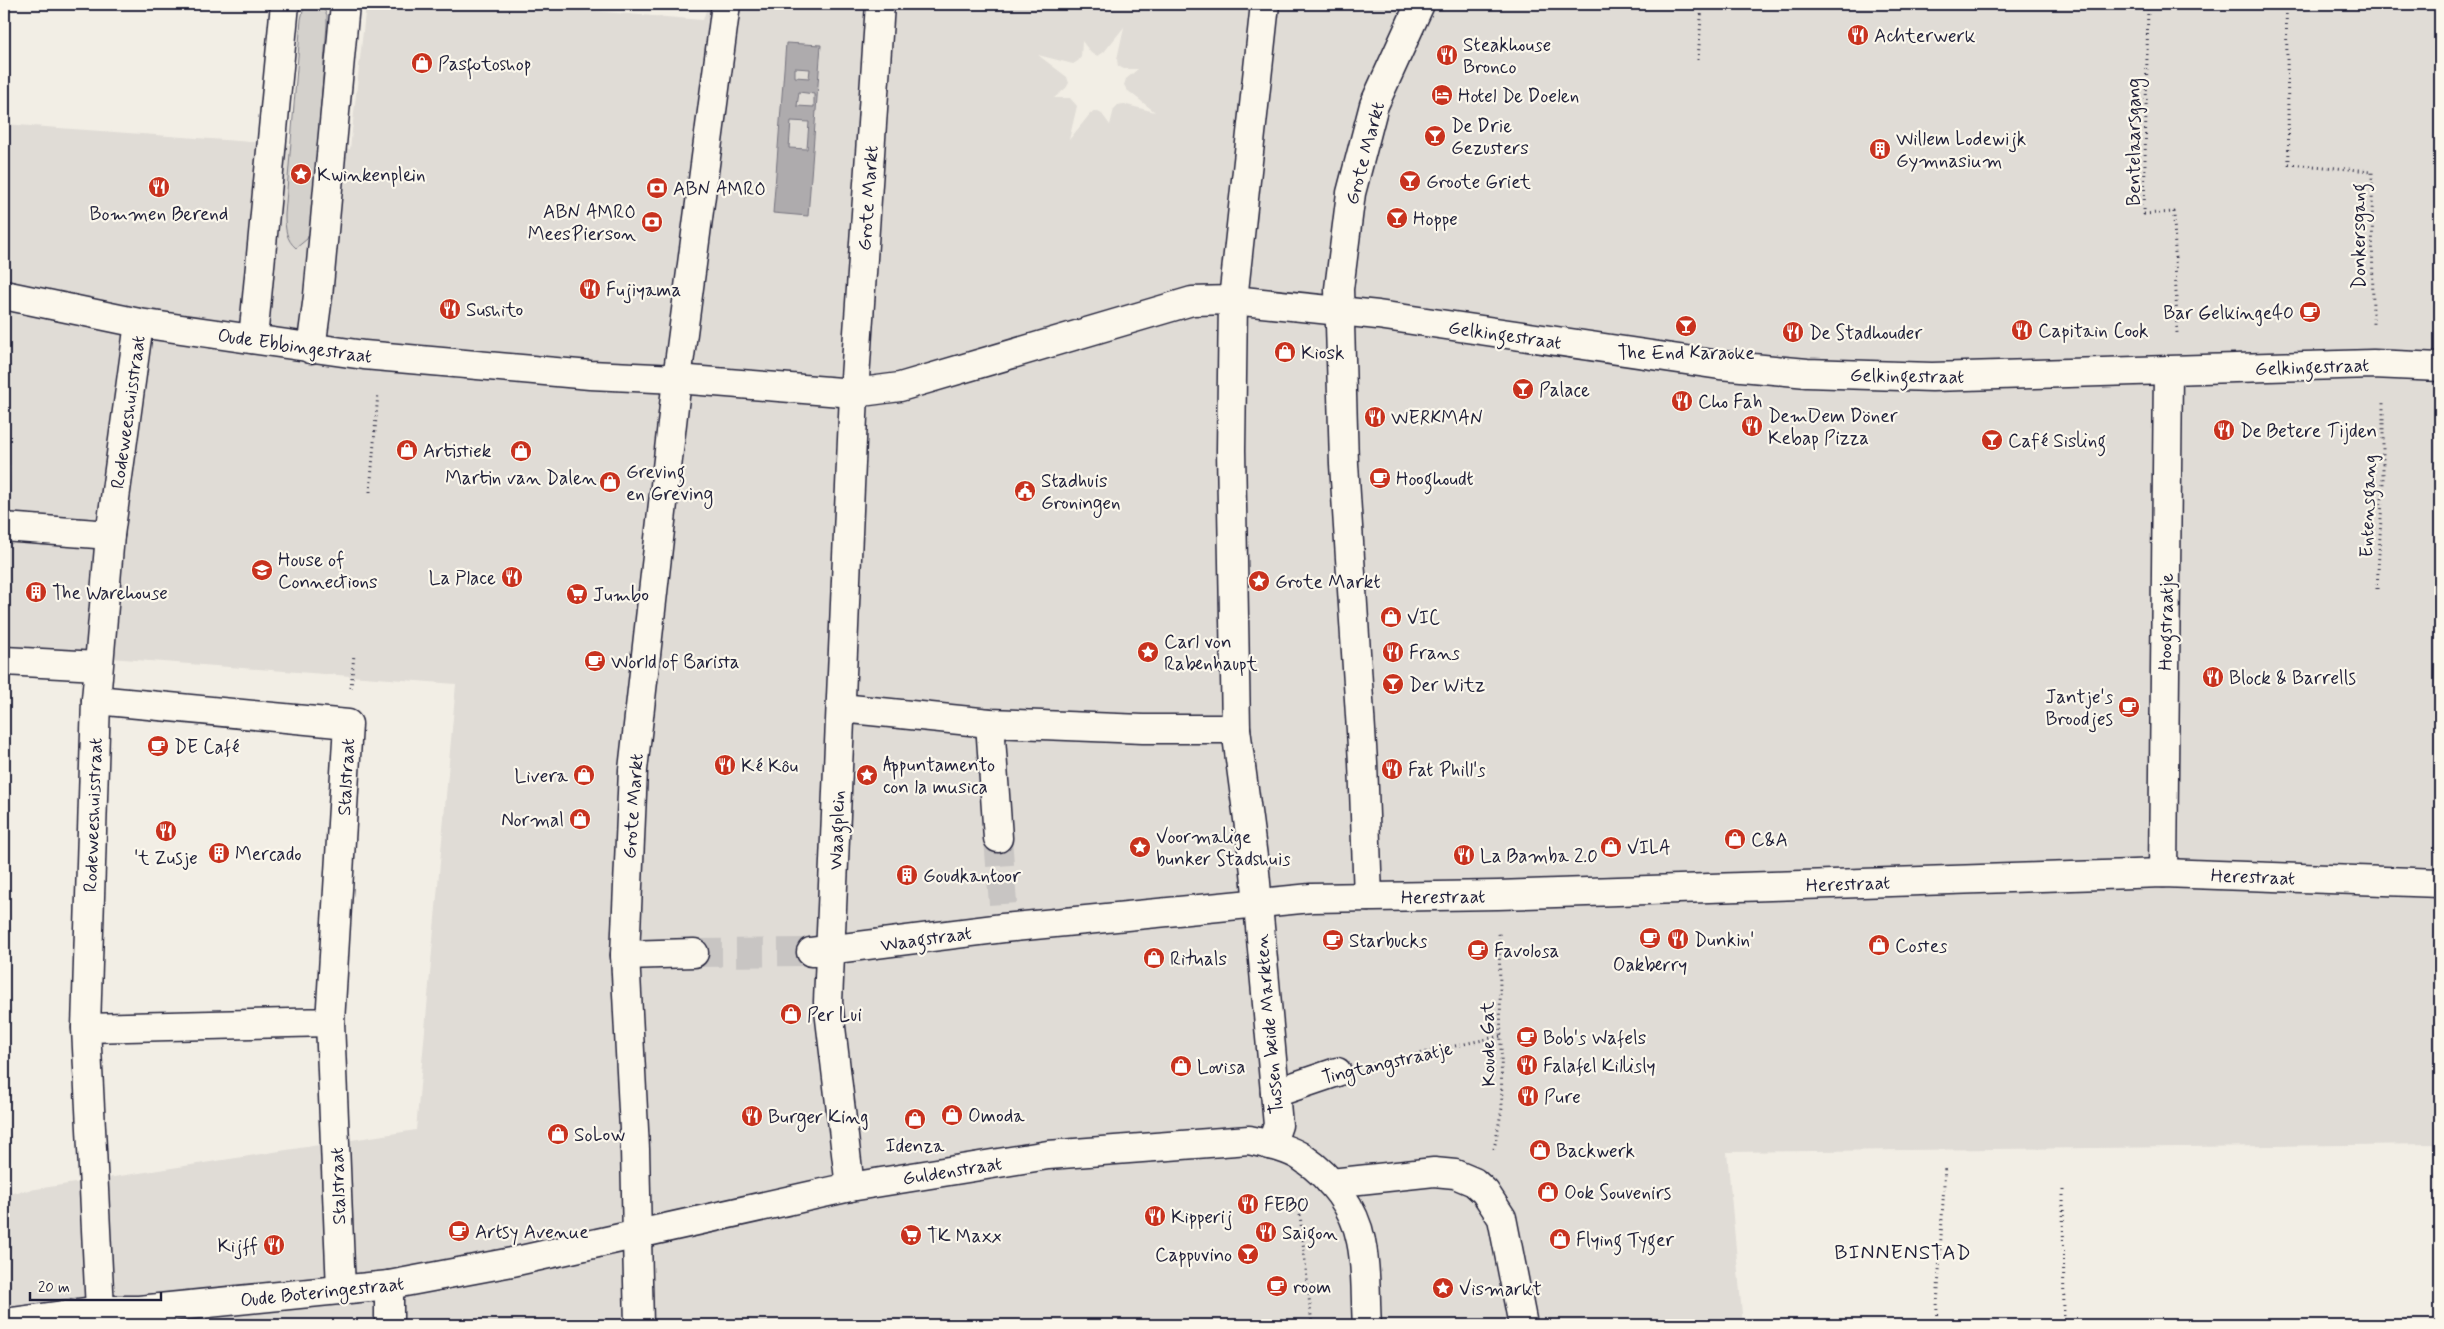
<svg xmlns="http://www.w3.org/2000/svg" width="2444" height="1329" font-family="Mynerve,sans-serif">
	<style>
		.built { fill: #e0dcd6; fill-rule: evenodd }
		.green { fill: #d4d1cc; stroke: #7b7a84 }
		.water { fill: #aeabad; stroke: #76747f; fill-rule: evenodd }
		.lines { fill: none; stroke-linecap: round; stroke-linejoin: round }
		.minor-tunnel { stroke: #c8c5c3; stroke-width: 28; stroke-dasharray: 28 14; stroke-linecap: butt }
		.minor-casing { stroke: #22223b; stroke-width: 31 }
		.path { stroke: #22223b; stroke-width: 3; stroke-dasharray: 1 4; stroke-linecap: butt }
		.minor { stroke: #fbf7ec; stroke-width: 28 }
		.labels { text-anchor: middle; stroke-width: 4.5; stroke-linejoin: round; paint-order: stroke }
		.poi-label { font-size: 19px; fill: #22223b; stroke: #fbf7ec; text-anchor: start }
		.street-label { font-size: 19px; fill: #22223b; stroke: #fbf7ec }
		.quarter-label { font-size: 21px; letter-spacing: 1px; fill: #22223b; stroke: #fbf7ec }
	</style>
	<rect width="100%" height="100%" fill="#f2eee5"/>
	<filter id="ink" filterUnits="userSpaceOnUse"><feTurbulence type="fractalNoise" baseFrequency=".02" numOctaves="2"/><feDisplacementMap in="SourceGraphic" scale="10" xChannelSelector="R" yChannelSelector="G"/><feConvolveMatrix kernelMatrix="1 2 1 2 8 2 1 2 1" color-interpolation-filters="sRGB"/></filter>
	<g filter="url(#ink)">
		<path class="built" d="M366,4H505L703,20L708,4H2440V1144L1727,1152L1743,1325H4V1194L416,1130L456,684L4,650V561L11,465L4,464V124L350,149ZM1124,27L1117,59L1118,66L1124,69H1138L1126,79L1124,85L1127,90L1155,112L1123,104L1118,105L1114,109L1110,125L1102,114L1096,111L1090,114L1069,140L1077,106L1070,98H1054L1066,88L1069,83L1067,77L1038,55L1073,64L1078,61L1081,57L1082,41L1091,53L1098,56L1104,52Z"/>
		<path class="green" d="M309,4H321L327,15V24L312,226L307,239L296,248C286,240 285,228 285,215L301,19L303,11Z"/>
		<path class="water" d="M786,43L821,45L808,216L773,213ZM795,68L810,69L809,78L795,77ZM799,92L814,94V107L797,106ZM791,121L809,122L807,149L789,148Z"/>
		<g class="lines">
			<g class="minor-tunnel">
				<polyline points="998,838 1003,904"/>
				<polyline points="694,953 811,952"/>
			</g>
			<g class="minor-casing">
				<g id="minor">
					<polyline points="1265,4 1233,300 1231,450 1236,729 1255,872 1278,1125 1271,1145"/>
					<polyline points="4,295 139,323 364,355 590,375 677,379 854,393 900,387 1192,301 1233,300 1378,315 1720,365 1807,373 1932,377 2373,364 2440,367"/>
					<polyline points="253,339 285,4"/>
					<polyline points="311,349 318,296 345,4"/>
					<polyline points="4,527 110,535"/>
					<polyline points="4,661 98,666"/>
					<polyline points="841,708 990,723 1143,729 1236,729"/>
					<polyline points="990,723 998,838"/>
					<polyline points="2163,873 2168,371"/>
					<polyline points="1368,897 1363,762 1344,464 1339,289 1351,193 1374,105 1420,4"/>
					<polyline points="811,952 1003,928 1311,898 1498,895 2163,873 2440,883"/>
					<polyline points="625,955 694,953"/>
					<polyline points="330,1022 341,1290"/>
					<polyline points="86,1028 330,1022 348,724 96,700"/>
					<polyline points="1275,1093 1337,1072"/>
					<polyline points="1331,1183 1434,1172 1455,1174 1474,1182 1485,1192 1502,1218 1523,1325"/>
					<polyline points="850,1187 828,1002 854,393 880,4"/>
					<polyline points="100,1310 86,1028 96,700 110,535 139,323"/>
					<path d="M4,1323L100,1310H139L389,1285L512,1262L850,1187L1048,1155L1249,1140C1267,1144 1288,1148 1303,1158C1331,1177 1355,1208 1361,1241C1367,1268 1365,1298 1367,1325"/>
					<polyline points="389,1325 389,1285"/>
					<polyline points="639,1325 635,1149 625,955 633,770 677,379 726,4"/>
				</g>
			</g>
			<g class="path">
				<polyline points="2148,4 2144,214 2174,212 2177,334"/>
				<polyline points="2286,4 2289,164 2372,171 2373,326"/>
				<polyline points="1698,60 1702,4"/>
				<polyline points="370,492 378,393"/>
				<polyline points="2377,589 2383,483 2383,402"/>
				<polyline points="351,688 354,654"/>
				<polyline points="1372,1064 1501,1036"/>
				<polyline points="1494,1149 1502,1108 1499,931"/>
				<polyline points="2063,1190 2064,1325"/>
				<polyline points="1299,1205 1312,1325"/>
				<polyline points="1936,1325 1945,1166"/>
			</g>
			<use href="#minor" class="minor"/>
		</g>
	</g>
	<defs>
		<g id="restaurant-disc" transform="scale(1.125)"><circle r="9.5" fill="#c8321e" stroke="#fbf7ec"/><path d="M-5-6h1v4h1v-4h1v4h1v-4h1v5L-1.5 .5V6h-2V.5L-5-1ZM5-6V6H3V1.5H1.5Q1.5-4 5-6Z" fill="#fff"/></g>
		<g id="shop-disc" transform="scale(1.125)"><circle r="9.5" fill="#c8321e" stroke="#fbf7ec"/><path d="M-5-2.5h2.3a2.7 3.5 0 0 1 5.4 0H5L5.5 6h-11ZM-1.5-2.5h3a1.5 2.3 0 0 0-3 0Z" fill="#fff"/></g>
		<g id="hotel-disc" transform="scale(1.125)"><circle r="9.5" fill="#c8321e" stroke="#fbf7ec"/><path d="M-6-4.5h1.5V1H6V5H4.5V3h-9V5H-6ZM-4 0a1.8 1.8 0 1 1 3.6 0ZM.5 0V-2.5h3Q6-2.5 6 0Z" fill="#fff"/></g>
		<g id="bar-disc" transform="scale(1.125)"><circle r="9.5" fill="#c8321e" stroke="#fbf7ec"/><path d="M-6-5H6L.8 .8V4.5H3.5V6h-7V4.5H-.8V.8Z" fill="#fff"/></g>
		<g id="building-disc" transform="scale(1.125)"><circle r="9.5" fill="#c8321e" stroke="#fbf7ec"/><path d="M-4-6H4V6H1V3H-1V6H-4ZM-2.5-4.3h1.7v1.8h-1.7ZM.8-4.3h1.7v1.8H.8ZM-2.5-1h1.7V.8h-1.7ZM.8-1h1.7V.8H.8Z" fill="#fff"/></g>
		<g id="sight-disc" transform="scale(1.125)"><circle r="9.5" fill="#c8321e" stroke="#fbf7ec"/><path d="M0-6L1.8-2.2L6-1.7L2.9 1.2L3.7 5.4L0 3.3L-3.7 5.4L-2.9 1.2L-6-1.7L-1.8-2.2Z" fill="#fff"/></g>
		<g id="bank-disc" transform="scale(1.125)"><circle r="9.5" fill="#c8321e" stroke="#fbf7ec"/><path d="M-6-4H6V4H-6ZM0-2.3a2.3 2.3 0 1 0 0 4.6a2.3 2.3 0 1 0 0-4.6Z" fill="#fff"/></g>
		<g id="cafe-disc" transform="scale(1.125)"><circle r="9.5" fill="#c8321e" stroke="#fbf7ec"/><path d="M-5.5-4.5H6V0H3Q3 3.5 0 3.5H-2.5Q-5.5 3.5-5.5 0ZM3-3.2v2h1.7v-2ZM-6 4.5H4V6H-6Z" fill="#fff"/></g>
		<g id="civic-disc" transform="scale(1.125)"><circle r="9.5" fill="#c8321e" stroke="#fbf7ec"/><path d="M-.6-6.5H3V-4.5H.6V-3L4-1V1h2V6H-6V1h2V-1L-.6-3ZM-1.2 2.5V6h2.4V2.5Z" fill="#fff"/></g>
		<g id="university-disc" transform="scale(1.125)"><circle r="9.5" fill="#c8321e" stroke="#fbf7ec"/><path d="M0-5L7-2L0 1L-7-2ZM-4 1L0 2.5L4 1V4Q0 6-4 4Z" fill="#fff"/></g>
		<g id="supermarket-disc" transform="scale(1.125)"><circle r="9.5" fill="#c8321e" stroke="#fbf7ec"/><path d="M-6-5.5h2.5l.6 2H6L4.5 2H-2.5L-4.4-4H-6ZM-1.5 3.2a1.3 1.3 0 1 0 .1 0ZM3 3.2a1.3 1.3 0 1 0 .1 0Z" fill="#fff"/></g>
	</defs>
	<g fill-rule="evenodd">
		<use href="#restaurant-disc" x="1858" y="35"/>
		<use href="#restaurant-disc" x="1447" y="55"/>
		<use href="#shop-disc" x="422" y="63"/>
		<use href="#hotel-disc" x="1442" y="95"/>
		<use href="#bar-disc" x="1435" y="136"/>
		<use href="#building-disc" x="1880" y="149"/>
		<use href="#sight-disc" x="301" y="174"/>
		<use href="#bar-disc" x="1410" y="181"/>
		<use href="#restaurant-disc" x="159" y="187"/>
		<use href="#bank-disc" x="657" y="188"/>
		<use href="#bar-disc" x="1397" y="218"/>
		<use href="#bank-disc" x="652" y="222"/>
		<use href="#restaurant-disc" x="590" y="289"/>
		<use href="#restaurant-disc" x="450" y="309"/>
		<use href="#cafe-disc" x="2310" y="312"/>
		<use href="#bar-disc" x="1686" y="326"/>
		<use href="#restaurant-disc" x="2022" y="330"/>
		<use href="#restaurant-disc" x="1793" y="332"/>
		<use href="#shop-disc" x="1285" y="352"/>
		<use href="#bar-disc" x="1523" y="389"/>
		<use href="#restaurant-disc" x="1682" y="401"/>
		<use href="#restaurant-disc" x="1375" y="417"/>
		<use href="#restaurant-disc" x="1752" y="426"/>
		<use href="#restaurant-disc" x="2224" y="430"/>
		<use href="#bar-disc" x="1992" y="440"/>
		<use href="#shop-disc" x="407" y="450"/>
		<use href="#shop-disc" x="521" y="451"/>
		<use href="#cafe-disc" x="1380" y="478"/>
		<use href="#shop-disc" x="610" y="482"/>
		<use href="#civic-disc" x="1025" y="491"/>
		<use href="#university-disc" x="262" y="570"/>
		<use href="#restaurant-disc" x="512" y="577"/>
		<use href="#sight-disc" x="1259" y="581"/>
		<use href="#building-disc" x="36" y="592"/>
		<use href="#supermarket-disc" x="577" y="594"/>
		<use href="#shop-disc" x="1391" y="617"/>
		<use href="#sight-disc" x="1148" y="652"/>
		<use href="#restaurant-disc" x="1393" y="652"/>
		<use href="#cafe-disc" x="595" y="661"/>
		<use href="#restaurant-disc" x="2213" y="677"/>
		<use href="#bar-disc" x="1393" y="684"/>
		<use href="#cafe-disc" x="2129" y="707"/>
		<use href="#cafe-disc" x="158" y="746"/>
		<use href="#restaurant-disc" x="725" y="765"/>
		<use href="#restaurant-disc" x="1392" y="769"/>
		<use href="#shop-disc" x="584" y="775"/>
		<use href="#sight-disc" x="867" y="775"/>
		<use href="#shop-disc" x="580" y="819"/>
		<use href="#restaurant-disc" x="166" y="831"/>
		<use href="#shop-disc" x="1735" y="839"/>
		<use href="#sight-disc" x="1140" y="847"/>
		<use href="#shop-disc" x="1611" y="847"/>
		<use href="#building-disc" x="219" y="853"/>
		<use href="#restaurant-disc" x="1464" y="855"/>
		<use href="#building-disc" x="907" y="875"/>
		<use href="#cafe-disc" x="1650" y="938"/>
		<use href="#restaurant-disc" x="1678" y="939"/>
		<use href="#cafe-disc" x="1333" y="940"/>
		<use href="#shop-disc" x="1879" y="945"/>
		<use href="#cafe-disc" x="1478" y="950"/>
		<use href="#shop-disc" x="1154" y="958"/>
		<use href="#shop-disc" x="791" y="1014"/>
		<use href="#cafe-disc" x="1527" y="1037"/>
		<use href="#restaurant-disc" x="1527" y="1065"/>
		<use href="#shop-disc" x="1181" y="1066"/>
		<use href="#restaurant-disc" x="1528" y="1096"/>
		<use href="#shop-disc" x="952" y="1115"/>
		<use href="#restaurant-disc" x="752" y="1116"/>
		<use href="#shop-disc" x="915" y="1119"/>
		<use href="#shop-disc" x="558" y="1134"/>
		<use href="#shop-disc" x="1540" y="1150"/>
		<use href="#shop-disc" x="1548" y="1192"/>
		<use href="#restaurant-disc" x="1248" y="1204"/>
		<use href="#restaurant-disc" x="1155" y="1216"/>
		<use href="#cafe-disc" x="459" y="1231"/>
		<use href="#restaurant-disc" x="1266" y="1232"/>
		<use href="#supermarket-disc" x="911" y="1235"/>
		<use href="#shop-disc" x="1560" y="1239"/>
		<use href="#restaurant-disc" x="274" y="1245"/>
		<use href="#bar-disc" x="1248" y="1254"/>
		<use href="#cafe-disc" x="1277" y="1286"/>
		<use href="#sight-disc" x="1443" y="1288"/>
	</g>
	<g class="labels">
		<g class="poi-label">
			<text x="1874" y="42">Achterwerk</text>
			<text x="1463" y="51">Steakhouse<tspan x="1463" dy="22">Bronco</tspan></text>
			<text x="438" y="70">Pasfotoshop</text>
			<text x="1458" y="102">Hotel De Doelen</text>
			<text x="1451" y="132">De Drie<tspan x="1451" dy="22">Gezusters</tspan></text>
			<text x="1896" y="145">Willem Lodewijk<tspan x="1896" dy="22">Gymnasium</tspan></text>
			<text x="317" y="181">Kwinkenplein</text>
			<text x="1426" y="188">Groote Griet</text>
			<text x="673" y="195">ABN AMRO</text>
			<text x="636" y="218" text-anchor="end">ABN AMRO<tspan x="636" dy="22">MeesPierson</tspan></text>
			<text x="159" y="220" text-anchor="middle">Bommen Berend</text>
			<text x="1413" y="225">Hoppe</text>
			<text x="606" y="296">Fujiyama</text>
			<text x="466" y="316">Sushito</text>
			<text x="2294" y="319" text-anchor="end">Bar Gelkinge40</text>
			<text x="2038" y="337">Capitain Cook</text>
			<text x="1809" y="339">De Stadhouder</text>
			<text x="1301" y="359">Kiosk</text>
			<text x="1686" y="359" text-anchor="middle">The End Karaoke</text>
			<text x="1539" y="396">Palace</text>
			<text x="1698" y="408">Cho Fah</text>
			<text x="1768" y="422">DemDem Döner<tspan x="1768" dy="22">Kebap Pizza</tspan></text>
			<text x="1391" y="424">WERKMAN</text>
			<text x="2240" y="437">De Betere Tijden</text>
			<text x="2008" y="447">Café Sisling</text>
			<text x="423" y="457">Artistiek</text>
			<text x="626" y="478">Greving<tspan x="626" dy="22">en Greving</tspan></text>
			<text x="521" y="484" text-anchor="middle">Martin van Dalen</text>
			<text x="1396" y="485">Hooghoudt</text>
			<text x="1041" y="487">Stadhuis<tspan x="1041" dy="22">Groningen</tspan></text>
			<text x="278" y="566">House of<tspan x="278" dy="22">Connections</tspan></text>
			<text x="496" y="584" text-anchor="end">La Place</text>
			<text x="1275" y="588">Grote Markt</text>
			<text x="52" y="599">The Warehouse</text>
			<text x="593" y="601">Jumbo</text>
			<text x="1407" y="624">VIC</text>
			<text x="1164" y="648">Carl von<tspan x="1164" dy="22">Rabenhaupt</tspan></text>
			<text x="1409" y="659">Frans</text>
			<text x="611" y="668">World of Barista</text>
			<text x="2229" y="684">Block &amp; Barrells</text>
			<text x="1409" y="691">Der Witz</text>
			<text x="2113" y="703" text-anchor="end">Jantje's<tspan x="2113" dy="22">Broodjes</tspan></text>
			<text x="174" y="753">DE Café</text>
			<text x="883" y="771">Appuntamento<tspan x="883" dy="22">con la musica</tspan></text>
			<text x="741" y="772">Ké Kôu</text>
			<text x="1408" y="776">Fat Phill's</text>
			<text x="568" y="782" text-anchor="end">Livera</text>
			<text x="564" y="826" text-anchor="end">Normal</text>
			<text x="1156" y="843">Voormalige<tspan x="1156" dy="22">bunker Stadshuis</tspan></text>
			<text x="1751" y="846">C&amp;A</text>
			<text x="1627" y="854">VILA</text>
			<text x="235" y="860">Mercado</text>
			<text x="1480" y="862">La Bamba 2.0</text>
			<text x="166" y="864" text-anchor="middle">'t Zusje</text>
			<text x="923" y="882">Goudkantoor</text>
			<text x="1694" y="946">Dunkin'</text>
			<text x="1349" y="947">Starbucks</text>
			<text x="1895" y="952">Costes</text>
			<text x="1494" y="957">Favolosa</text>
			<text x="1170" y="965">Rituals</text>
			<text x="1650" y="971" text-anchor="middle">Oakberry</text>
			<text x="807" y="1021">Per Lui</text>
			<text x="1543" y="1044">Bob's Wafels</text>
			<text x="1543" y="1072">Falafel Killisly</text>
			<text x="1197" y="1073">Lovisa</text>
			<text x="1544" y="1103">Pure</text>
			<text x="968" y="1122">Omoda</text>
			<text x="768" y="1123">Burger King</text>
			<text x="574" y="1141">SoLow</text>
			<text x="915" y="1152" text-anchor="middle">Idenza</text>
			<text x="1556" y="1157">Backwerk</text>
			<text x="1564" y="1199">Ook Souvenirs</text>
			<text x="1264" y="1211">FEBO</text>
			<text x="1171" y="1223">Kipperij</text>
			<text x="475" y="1238">Artsy Avenue</text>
			<text x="1282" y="1239">Saigon</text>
			<text x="927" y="1242">TK Maxx</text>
			<text x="1576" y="1246">Flying Tyger</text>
			<text x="258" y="1252" text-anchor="end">Kijff</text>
			<text x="1232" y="1261" text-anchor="end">Cappuvino</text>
			<text x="1293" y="1293">room</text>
			<text x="1459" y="1295">Vismarkt</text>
		</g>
		<g class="street-label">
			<text transform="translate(2133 142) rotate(-90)" y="7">Bentelaarsgang</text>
			<text transform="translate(1364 153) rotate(-75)" y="7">Grote Markt</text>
			<text transform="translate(867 198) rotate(-86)" y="7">Grote Markt</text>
			<text transform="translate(2358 236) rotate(-90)" y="7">Donkersgang</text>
			<text transform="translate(1505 334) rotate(8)" y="7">Gelkingestraat</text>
			<text transform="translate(295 345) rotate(8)" y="7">Oude Ebbingestraat</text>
			<text transform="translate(2312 366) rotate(-2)" y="7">Gelkingestraat</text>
			<text transform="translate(1907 375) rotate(1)" y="7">Gelkingestraat</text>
			<text transform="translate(127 412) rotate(-82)" y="7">Rodeweeshuisstraat</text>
			<text transform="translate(2367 506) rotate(-88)" y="7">Entensgang</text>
			<text transform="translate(2165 622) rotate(-89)" y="7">Hoogstraatje</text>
			<text transform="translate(345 777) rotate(-87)" y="7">Stalstraat</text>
			<text transform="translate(632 806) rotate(-86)" y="7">Grote Markt</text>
			<text transform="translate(92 815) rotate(-88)" y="7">Rodeweeshuisstraat</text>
			<text transform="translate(836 830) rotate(-88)" y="7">Waagplein</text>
			<text transform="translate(2253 876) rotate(2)" y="7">Herestraat</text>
			<text transform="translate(1848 883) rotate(-2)" y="7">Herestraat</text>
			<text transform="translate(1443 896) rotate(-1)" y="7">Herestraat</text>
			<text transform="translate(926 938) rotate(-8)" y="7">Waagstraat</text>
			<text transform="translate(1268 1024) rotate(-95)" y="7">Tussen beide Markten</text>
			<text transform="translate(1487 1044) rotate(-91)" y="7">Koude Gat</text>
			<text transform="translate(1387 1062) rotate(-13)" y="7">Tingtangstraatje</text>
			<text transform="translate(952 1170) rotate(-9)" y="7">Guldenstraat</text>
			<text transform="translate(337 1186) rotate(-92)" y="7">Stalstraat</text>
			<text transform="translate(322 1291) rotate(-6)" y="7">Oude Boteringestraat</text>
		</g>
		<g class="quarter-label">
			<text x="1903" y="1259">BINNENSTAD</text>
		</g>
	</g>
	<rect width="2444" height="1329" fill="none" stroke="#fbf7ec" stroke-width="20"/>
	<rect x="10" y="10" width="2424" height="1309" fill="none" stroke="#22223b" stroke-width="2" filter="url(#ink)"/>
	<path d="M30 1292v8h131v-8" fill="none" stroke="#22223b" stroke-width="2.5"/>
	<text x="38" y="1292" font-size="15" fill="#22223b" stroke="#fbf7ec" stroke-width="4" paint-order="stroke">20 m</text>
</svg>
